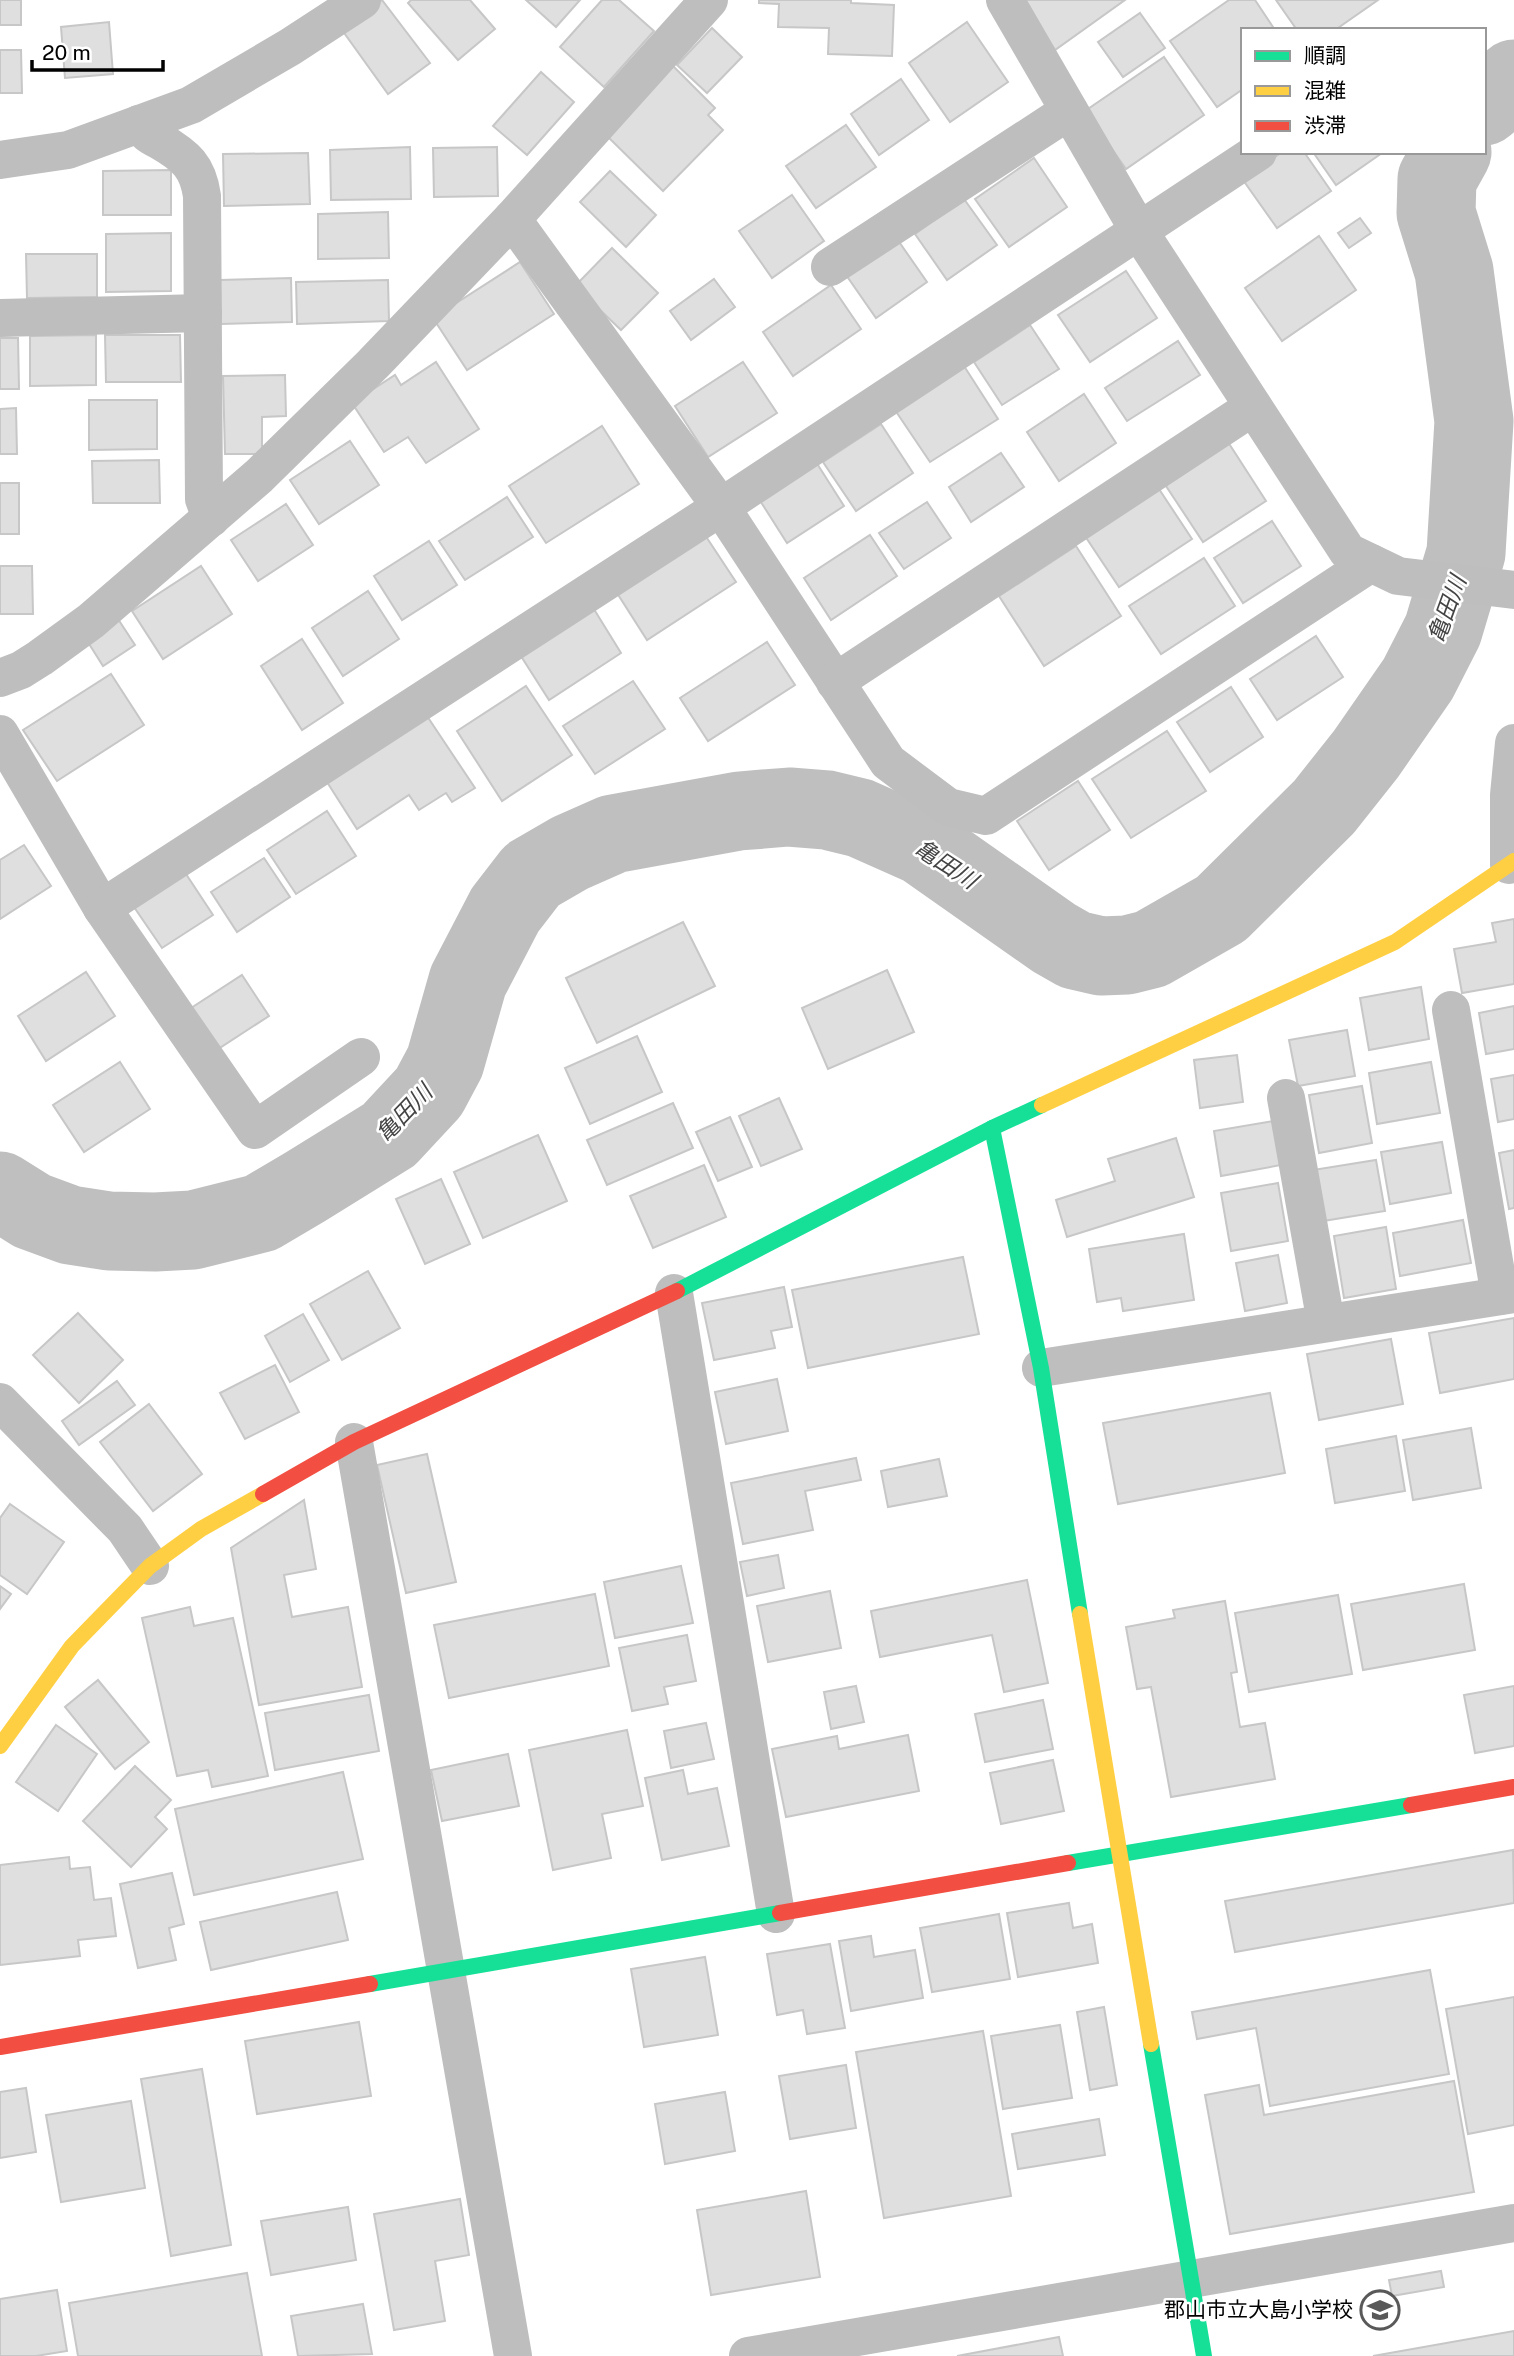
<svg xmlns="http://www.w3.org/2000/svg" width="1514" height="2356" font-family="'Public Sans','Noto Sans JP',sans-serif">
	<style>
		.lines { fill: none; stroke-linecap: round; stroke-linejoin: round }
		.river { stroke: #bfbfbf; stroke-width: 79 }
		.building { fill: #dfdfdf; stroke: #c7c7c7; stroke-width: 2 }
		.street { stroke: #bebebe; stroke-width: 38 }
		.fast { stroke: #16e098; stroke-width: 16 }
		.slow { stroke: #ffcf43; stroke-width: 16 }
		.jam { stroke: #f24e42; stroke-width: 16 }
		.labels { text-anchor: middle; stroke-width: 5; stroke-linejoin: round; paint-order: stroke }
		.poi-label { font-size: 21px; fill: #000; stroke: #fff; text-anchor: end }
		.water-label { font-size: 23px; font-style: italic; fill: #444; stroke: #fff }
	</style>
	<rect width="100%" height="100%" fill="#fff"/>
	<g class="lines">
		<g class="river">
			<polyline points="1484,106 1514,79"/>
			<polyline points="0,1191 32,1211 70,1225 109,1231 155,1232 193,1230 261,1213 305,1187 389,1135 429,1092 445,1062 468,981 505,910 532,875 570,853 613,834 739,811 789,807 827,810 860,818 923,846 1054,938 1075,950 1101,956 1127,955 1151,949 1221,909 1324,807 1366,754 1418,679 1443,630 1466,553 1474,421 1454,271 1436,213 1437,179 1452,152"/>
		</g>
	</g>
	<g class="building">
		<rect x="0" y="0" width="21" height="25"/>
		<polygon points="382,0 430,63 388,94 342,30"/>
		<polygon points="411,0 470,0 495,29 458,60 408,3"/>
		<polygon points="526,0 580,0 556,27"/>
		<polygon points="602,0 619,0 654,31 604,87 560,47"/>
		<polygon points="759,0 851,0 851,3 894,5 892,56 828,54 829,28 778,27 779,4 759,3"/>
		<polygon points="1020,0 1125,0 1055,50"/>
		<polygon points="1229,0 1255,0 1275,30 1243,30 1243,89 1217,107 1170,41"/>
		<polygon points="1276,0 1378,0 1335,30 1297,30"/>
		<polygon points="1140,13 1165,48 1123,77 1098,42"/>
		<polygon points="109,22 113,74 65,78 61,27"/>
		<polygon points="967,22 1008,82 950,122 909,63"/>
		<polygon points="712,28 742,57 707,93 677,65"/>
		<polygon points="0,50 21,50 22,93 0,93"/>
		<polygon points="1164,57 1204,115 1126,169 1085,111"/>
		<polygon points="673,66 715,108 708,115 723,130 663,191 606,135"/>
		<polygon points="541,72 574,102 527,155 493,126"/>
		<polygon points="901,79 929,120 879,155 851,114"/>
		<polygon points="846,125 876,167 816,208 786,166"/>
		<polygon points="410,147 411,199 331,200 330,150"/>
		<polygon points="497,147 498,196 434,197 433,148"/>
		<polygon points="1282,152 1304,152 1331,191 1277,228 1243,180"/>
		<polygon points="1313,152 1382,152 1382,153 1336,185"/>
		<polygon points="308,153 310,204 224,206 223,154"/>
		<polygon points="1034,158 1067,207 1009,247 975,199"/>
		<polygon points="171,170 171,215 103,215 103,171"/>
		<polygon points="610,171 656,215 626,247 580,202"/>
		<polygon points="792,195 824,241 772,278 739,231"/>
		<polygon points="964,199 997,245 947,280 915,234"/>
		<polygon points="388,212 389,258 318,259 318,214"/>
		<polygon points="1360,218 1371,233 1349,248 1338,233"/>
		<polygon points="171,233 171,291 106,292 106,234"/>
		<polygon points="895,236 927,282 876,318 844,272"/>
		<polygon points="1319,236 1356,290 1282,341 1245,288"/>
		<polygon points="612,248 658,293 621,330 575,286"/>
		<polygon points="26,254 97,254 97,297 27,298"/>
		<polygon points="520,262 554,314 467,370 433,318"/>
		<polygon points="1126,271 1157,318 1090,362 1058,315"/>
		<polygon points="291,278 292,322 221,324 220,280"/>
		<polygon points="714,279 735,307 691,340 670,311"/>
		<polygon points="388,280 389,321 297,324 296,282"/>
		<polygon points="831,285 861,329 793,376 763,332"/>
		<polygon points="1030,325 1059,369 1002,405 974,362"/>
		<polygon points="96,335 96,385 30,386 30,336"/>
		<polygon points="105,335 180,335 181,382 106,382"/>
		<polygon points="0,338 18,338 19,389 0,389"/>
		<polygon points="1178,341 1200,375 1127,421 1105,388"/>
		<polygon points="436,362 479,429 426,463 408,437 384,452 352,403 395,375 401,385"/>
		<polygon points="743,362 777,413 708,457 675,406"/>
		<polygon points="964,366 998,419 930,462 895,410"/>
		<polygon points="285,375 286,416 262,417 262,454 225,454 223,376"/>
		<polygon points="1084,394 1116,443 1059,481 1027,432"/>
		<polygon points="89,400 157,400 157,449 89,450"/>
		<polygon points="16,408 17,454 0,454 0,409"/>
		<polygon points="881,424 913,473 856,511 823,462"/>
		<polygon points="602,426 639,484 546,543 509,486"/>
		<polygon points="350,441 379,485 319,524 290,480"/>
		<polygon points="1228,442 1266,501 1203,542 1164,483"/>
		<polygon points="1001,453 1024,487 971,522 949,487"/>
		<polygon points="159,460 160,503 93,503 92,461"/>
		<polygon points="816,462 844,506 787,543 759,499"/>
		<rect x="0" y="483" width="19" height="51"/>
		<polygon points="1159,489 1192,539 1119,587 1085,536"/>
		<polygon points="507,497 533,537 465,580 439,541"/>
		<polygon points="927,502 951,538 904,569 879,533"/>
		<polygon points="286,504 313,545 258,581 231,540"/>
		<polygon points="1272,521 1301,566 1243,603 1214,558"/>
		<polygon points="705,535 736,582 647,640 617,593"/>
		<polygon points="870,535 897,576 831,620 804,578"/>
		<polygon points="429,541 457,585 402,620 374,576"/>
		<polygon points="1076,546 1121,616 1044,666 999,596"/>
		<polygon points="1204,558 1235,606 1161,654 1129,606"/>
		<polygon points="0,566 32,566 33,614 0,614"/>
		<polygon points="201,566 232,614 163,659 132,611"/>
		<polygon points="368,591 399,639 343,676 312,628"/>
		<polygon points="592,606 621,653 549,700 519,653"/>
		<polygon points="118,619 135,645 103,666 86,639"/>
		<polygon points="1316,636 1343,677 1277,720 1250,679"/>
		<polygon points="302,639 343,703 302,730 261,666"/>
		<polygon points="767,642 795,685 708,741 680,698"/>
		<polygon points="111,674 144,725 57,781 23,730"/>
		<polygon points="633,681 665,729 595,774 563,726"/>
		<polygon points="526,686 572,755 502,801 457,731"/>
		<polygon points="1231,687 1263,737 1210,772 1177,722"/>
		<polygon points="427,716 475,788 452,802 446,793 419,810 409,795 357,829 327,782"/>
		<polygon points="1167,731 1206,791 1131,838 1092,779"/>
		<polygon points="1078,781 1110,830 1049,870 1017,821"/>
		<polygon points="327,811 356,856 296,894 267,850"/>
		<polygon points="24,845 51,886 0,919 0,860"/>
		<polygon points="264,858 290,897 237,932 211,892"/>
		<polygon points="186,874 213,915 162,948 134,907"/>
		<polygon points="1514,919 1514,984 1462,993 1454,949 1496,942 1492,923"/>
		<polygon points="683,922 715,986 597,1043 566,978"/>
		<polygon points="887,970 914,1032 828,1069 802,1008"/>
		<polygon points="86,972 115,1016 46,1061 18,1016"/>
		<polygon points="242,975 269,1016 215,1051 188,1010"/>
		<polygon points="1421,987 1429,1039 1369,1050 1360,998"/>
		<polygon points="1514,1006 1514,1049 1486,1054 1479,1013"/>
		<polygon points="1347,1030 1355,1076 1298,1086 1289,1040"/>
		<polygon points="637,1036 662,1092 590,1124 565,1068"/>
		<polygon points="1237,1055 1243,1102 1200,1108 1194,1060"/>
		<polygon points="120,1062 150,1109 84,1152 53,1105"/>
		<polygon points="1431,1062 1440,1113 1377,1124 1369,1073"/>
		<polygon points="1514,1075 1514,1119 1498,1122 1491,1079"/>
		<polygon points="1362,1086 1372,1143 1319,1153 1309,1095"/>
		<polygon points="779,1098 802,1149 761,1166 739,1116"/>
		<polygon points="673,1103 693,1148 607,1185 587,1140"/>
		<polygon points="730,1117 752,1167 718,1181 696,1132"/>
		<polygon points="1273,1121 1281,1165 1221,1176 1214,1131"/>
		<polygon points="538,1135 567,1201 483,1238 454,1172"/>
		<polygon points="1176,1138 1194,1197 1067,1237 1056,1200 1115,1181 1108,1159"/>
		<polygon points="1442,1142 1451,1193 1390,1204 1381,1152"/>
		<polygon points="1514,1150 1514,1208 1509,1209 1499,1153"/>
		<polygon points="1376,1160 1385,1211 1323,1221 1313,1170"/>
		<polygon points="704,1165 726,1217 653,1248 630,1196"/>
		<polygon points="441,1179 470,1244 425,1264 396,1199"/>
		<polygon points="1278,1183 1288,1241 1231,1251 1221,1193"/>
		<polygon points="1463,1220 1471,1263 1400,1276 1393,1233"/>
		<polygon points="1386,1227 1396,1289 1344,1298 1334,1236"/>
		<polygon points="1184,1234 1194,1300 1123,1311 1121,1298 1097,1302 1089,1249"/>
		<polygon points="1278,1255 1287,1303 1245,1311 1236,1263"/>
		<polygon points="963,1257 979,1334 808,1368 792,1290"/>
		<polygon points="368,1271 400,1328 342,1360 310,1304"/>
		<polygon points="784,1287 792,1327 771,1331 775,1348 714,1360 702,1303"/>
		<polygon points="78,1313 123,1360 79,1403 33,1355"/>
		<polygon points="303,1314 329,1360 290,1382 265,1336"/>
		<polygon points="1514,1318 1514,1379 1440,1393 1429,1333"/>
		<polygon points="1391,1339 1403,1404 1319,1420 1307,1354"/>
		<polygon points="275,1365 299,1412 245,1439 220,1393"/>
		<polygon points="777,1379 788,1431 726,1444 715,1392"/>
		<polygon points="117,1381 135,1405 79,1445 62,1421"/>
		<polygon points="1270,1393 1285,1473 1118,1504 1103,1423"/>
		<polygon points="149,1404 202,1474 153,1511 100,1442"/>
		<polygon points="1471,1428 1481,1488 1413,1500 1403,1440"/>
		<polygon points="1396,1436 1405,1491 1335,1503 1326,1449"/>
		<polygon points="427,1454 456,1582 406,1593 377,1465"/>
		<polygon points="856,1458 861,1480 805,1491 813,1530 743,1544 731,1483"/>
		<polygon points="939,1459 947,1496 888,1507 881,1471"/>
		<polygon points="304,1500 316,1569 284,1575 292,1617 348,1607 362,1687 259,1705 231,1548"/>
		<polygon points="10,1504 64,1542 27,1594 0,1575 0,1518"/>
		<polygon points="778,1555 784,1588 747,1596 740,1562"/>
		<polygon points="681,1566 693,1623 615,1638 604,1582"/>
		<polygon points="1027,1580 1048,1683 1004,1692 992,1635 880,1657 871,1611"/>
		<polygon points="1464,1584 1475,1650 1363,1670 1351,1604"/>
		<polygon points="0,1586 11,1594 0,1609"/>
		<polygon points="830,1591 841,1648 768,1662 757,1606"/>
		<polygon points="595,1594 609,1666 449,1698 434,1625"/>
		<polygon points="1338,1595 1352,1674 1249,1692 1235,1613"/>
		<polygon points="1225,1601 1237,1672 1231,1673 1240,1727 1265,1723 1275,1779 1171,1797 1151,1687 1137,1689 1126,1627 1175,1618 1173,1610"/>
		<polygon points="190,1607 194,1626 233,1618 268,1776 212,1787 208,1770 177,1776 142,1618"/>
		<polygon points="687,1635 696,1681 664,1687 668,1704 632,1711 619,1648"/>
		<polygon points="98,1680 149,1742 115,1769 65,1707"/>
		<polygon points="856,1686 864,1722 831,1729 824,1692"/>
		<polygon points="1514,1686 1514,1746 1475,1753 1464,1695"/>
		<polygon points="369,1695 379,1751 275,1770 265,1713"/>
		<polygon points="1043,1700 1053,1749 985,1762 975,1714"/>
		<polygon points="706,1723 714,1759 671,1768 664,1731"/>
		<polygon points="56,1725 97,1754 58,1811 16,1782"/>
		<polygon points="627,1730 643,1806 602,1814 611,1858 553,1870 529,1750"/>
		<polygon points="908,1735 919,1791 786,1817 772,1749 837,1736 839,1749"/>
		<polygon points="508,1754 519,1806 442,1821 431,1770"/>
		<polygon points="1053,1760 1064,1811 1001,1824 990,1773"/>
		<polygon points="135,1766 171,1800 155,1817 167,1829 131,1867 83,1821"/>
		<polygon points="683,1770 688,1794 717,1788 729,1846 662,1860 645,1778"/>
		<polygon points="343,1772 363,1859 194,1895 175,1809"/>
		<polygon points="1513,1850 1514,1903 1235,1952 1225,1901"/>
		<polygon points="69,1857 70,1869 90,1867 94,1900 111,1898 116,1936 78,1940 80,1956 0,1965 0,1865"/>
		<polygon points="172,1873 184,1924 169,1928 176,1960 138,1968 120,1884"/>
		<polygon points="337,1892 348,1940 211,1970 200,1922"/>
		<polygon points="1069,1903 1073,1928 1092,1924 1098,1963 1018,1977 1007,1913"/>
		<polygon points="999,1914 1010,1979 932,1992 920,1928"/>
		<polygon points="871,1936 874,1957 915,1950 923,1998 851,2011 839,1941"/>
		<polygon points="830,1944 845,2028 807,2034 803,2010 777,2015 767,1954"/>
		<polygon points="705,1957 718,2035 644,2047 631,1969"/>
		<polygon points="1430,1970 1449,2074 1270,2106 1256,2028 1197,2039 1192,2012"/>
		<polygon points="1514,1997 1514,2125 1468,2134 1446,2009"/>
		<polygon points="1104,2007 1117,2085 1090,2090 1077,2012"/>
		<polygon points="359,2022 371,2096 257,2114 245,2041"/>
		<polygon points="1060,2025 1072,2098 1003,2109 991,2036"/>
		<polygon points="983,2031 1011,2196 884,2218 856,2052"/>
		<polygon points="846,2065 856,2128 790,2139 779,2076"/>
		<polygon points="202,2069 231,2245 171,2256 141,2079"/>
		<polygon points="1454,2081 1474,2192 1230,2234 1205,2095 1259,2085 1264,2115"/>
		<polygon points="26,2088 36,2152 0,2158 0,2092"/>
		<polygon points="725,2092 735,2151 665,2164 655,2104"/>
		<polygon points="131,2101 145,2188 61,2202 46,2115"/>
		<polygon points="1099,2119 1105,2155 1018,2169 1012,2134"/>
		<polygon points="806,2191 820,2277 711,2295 697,2210"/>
		<polygon points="460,2199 469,2255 435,2261 445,2321 394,2330 374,2214"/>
		<polygon points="348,2207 356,2260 271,2275 261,2221"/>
		<polygon points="1441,2271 1444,2287 1392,2296 1389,2280"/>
		<polygon points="247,2273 262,2356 78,2356 69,2303"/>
		<polygon points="57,2290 67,2351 36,2356 0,2356 0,2299"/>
		<polygon points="363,2304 372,2354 298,2356 291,2316"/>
		<polygon points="1514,2331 1514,2356 1373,2356"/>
		<polygon points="1059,2337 1063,2356 957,2356"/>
	</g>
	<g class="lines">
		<g class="street">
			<polyline points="1005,0 1139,231 1348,552 1398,576 1514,590"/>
			<path d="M139,124C145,133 151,136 160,141C186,156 198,167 202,196L204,499L211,518"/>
			<polyline points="0,160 68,150 191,105 290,47 362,0"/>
			<polyline points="512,219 721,507 888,762 948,807 986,816 1371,563"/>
			<polyline points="830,267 1069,111"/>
			<polyline points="0,318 203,313"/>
			<polyline points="0,678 21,670 40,658 91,621 259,476 373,364 512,219 709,0"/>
			<polyline points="835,682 1253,407"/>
			<polyline points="0,734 102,908 255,1130 361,1057"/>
			<polyline points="1509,865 1509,795 1514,743"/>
			<polyline points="102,908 721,507 1258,152"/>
			<polyline points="1451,1010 1500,1296"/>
			<polyline points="1286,1098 1326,1323"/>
			<polyline points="674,1293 776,1914"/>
			<polyline points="1041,1368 1514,1294"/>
			<polyline points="0,1402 125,1529 150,1566"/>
			<polyline points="354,1442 513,2356"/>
			<polyline points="748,2356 1514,2223"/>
		</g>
		<g class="fast">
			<polyline points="992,1128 1041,1368 1080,1614"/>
			<polyline points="677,1291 992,1128 1042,1105"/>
			<polyline points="1068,1863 1411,1805"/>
			<polyline points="370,1984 780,1913"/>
			<polyline points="1151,2044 1204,2356"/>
		</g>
		<g class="slow">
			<polyline points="1042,1105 1395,942 1514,861"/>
			<polyline points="1080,1614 1151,2044"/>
			<polyline points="0,1746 72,1646 150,1566 201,1529 263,1494"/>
		</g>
		<g class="jam">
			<polyline points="263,1494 354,1442 677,1291"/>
			<polyline points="1411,1805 1514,1787"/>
			<polyline points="780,1913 1068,1863"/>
			<polyline points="0,2047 370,1984"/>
		</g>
	</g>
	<defs>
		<g id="school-ring" transform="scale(2.0125)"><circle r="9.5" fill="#fff" stroke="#595959" stroke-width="1.5"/><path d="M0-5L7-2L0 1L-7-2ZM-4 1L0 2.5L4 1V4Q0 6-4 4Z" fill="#595959"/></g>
	</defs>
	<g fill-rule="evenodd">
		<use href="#school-ring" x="1380" y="2310"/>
	</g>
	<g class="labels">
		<g class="poi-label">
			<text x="1353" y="2317">郡山市立大島小学校</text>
		</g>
		<g class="water-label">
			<text transform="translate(1447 609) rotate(-70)" y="8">亀田川</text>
			<text transform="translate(946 864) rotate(33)" y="8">亀田川</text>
			<text transform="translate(404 1113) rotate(-46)" y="8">亀田川</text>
		</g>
	</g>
	<rect x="1241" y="28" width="245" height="126" fill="#ffffff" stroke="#999999" stroke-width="2"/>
	<rect x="1255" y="51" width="35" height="10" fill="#16e098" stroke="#999999" stroke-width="2"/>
	<text x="1304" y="63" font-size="21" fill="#000000">順調</text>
	<rect x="1255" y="86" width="35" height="10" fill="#ffcf43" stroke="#999999" stroke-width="2"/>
	<text x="1304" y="98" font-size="21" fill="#000000">混雑</text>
	<rect x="1255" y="121" width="35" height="10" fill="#f24e42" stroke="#999999" stroke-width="2"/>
	<text x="1304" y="133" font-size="21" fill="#000000">渋滞</text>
	<path d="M32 60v10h131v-10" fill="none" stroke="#000000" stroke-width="3.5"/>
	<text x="42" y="60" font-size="21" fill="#000000" stroke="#ffffff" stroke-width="5" paint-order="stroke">20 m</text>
</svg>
